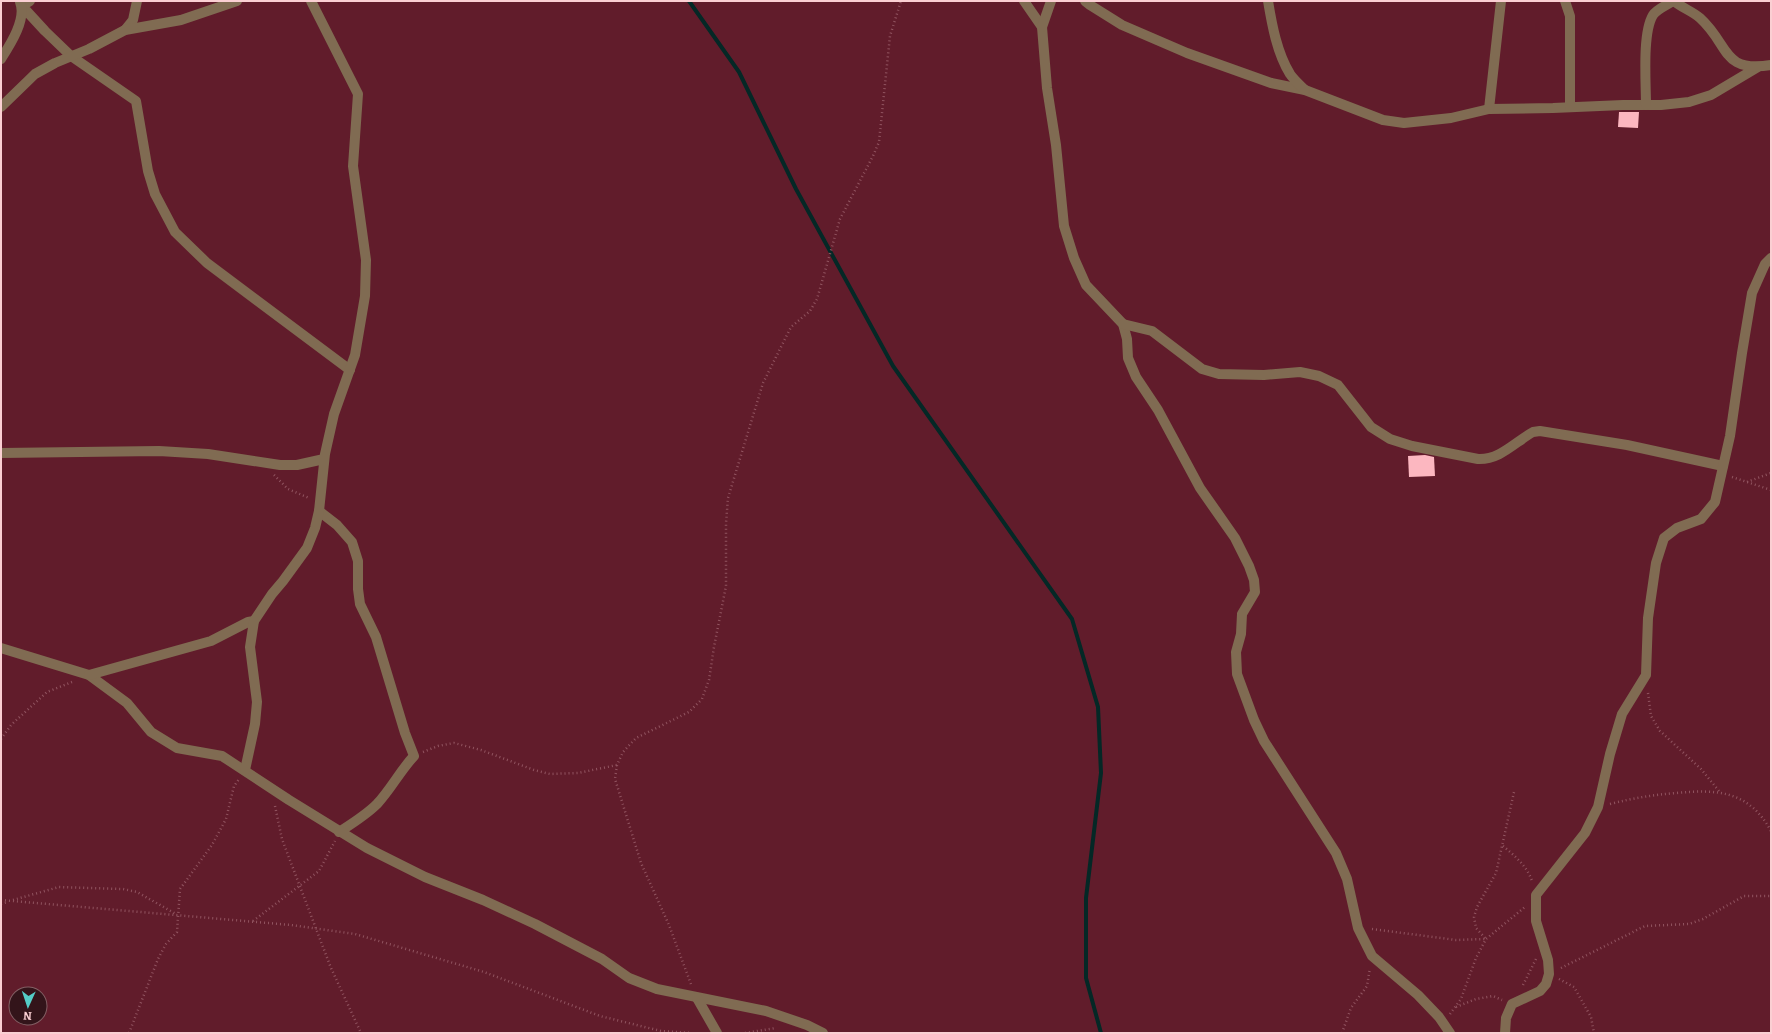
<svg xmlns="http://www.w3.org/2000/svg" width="1772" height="1034" font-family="Bitter,serif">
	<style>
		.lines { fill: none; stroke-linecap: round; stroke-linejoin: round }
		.stream { stroke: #042826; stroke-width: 4 }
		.building { fill: #fcb7c0 }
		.path { stroke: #915460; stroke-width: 2.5; stroke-dasharray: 1 3; stroke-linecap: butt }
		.minor { stroke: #806b52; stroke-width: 10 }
	</style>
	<rect width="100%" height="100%" fill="#611c2b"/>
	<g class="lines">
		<polyline class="stream" points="689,1 739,72 796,189 893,366 1072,619 1098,707 1101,773 1086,898 1086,978 1101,1033"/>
	</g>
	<g class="building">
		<polygon points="1619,112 1639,112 1638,128 1618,127"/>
		<polygon points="1425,455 1434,457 1435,476 1409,477 1408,456"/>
	</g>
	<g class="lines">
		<g class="path">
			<polyline points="274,475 288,489 309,498"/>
			<polyline points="1732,477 1771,490"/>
			<polyline points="1747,482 1771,473"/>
			<polyline points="1648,693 1651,716 1660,731 1701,769 1719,791"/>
			<polyline points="1,739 11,725 47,692 72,682"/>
			<polyline points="423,752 438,746 454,743 481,750 534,770 550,774 578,773 617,765"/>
			<path d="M1610,804C1634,798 1652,795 1676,793C1718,789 1749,791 1771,831"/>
			<polyline points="275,806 282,839 299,884 331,968 361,1033"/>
			<path d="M1503,846C1515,856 1527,866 1532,881"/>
			<polyline points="1,900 291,925 355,934 484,972 600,1016 661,1031 692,1033"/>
			<polyline points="13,900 59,887 123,889 137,892 176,914"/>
			<polyline points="1,904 8,902"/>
			<polyline points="253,921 319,871 335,841"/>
			<polyline points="1372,929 1456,940 1486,939 1476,928 1474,917 1477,907 1496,873 1514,792"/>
			<polyline points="1561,968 1645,926 1689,924 1703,919 1744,896 1771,896"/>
			<polyline points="1559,979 1574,987 1591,1017 1594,1033"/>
			<polyline points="691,984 669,925 641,863 615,779 617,765 623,752 636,738 689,712 702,699 709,680 714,647 726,586 726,523 728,498 763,383 791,327 810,311 817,299 840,219 873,156 879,142 890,36 901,1"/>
			<polyline points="1523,985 1536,959"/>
			<polyline points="1456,1007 1476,999 1493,996 1502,1000"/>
			<polyline points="1450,1014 1461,999 1476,958 1486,939 1525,907"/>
			<polyline points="129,1033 158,959 166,944 177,932 180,889 212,845 226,819 234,786 239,779"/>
			<polyline points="745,1033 776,1028"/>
			<polyline points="1342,1033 1351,1008 1367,986 1370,968"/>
		</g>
		<g class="minor">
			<polyline points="30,1 22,6 45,31 71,56 136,101 148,171 155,194 175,232 207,263 350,370"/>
			<polyline points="1024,1 1042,27 1047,88 1056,145 1064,226 1074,258 1086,285 1123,324 1127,339 1128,358 1136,377 1158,410 1200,488 1235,538 1249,566 1254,580 1255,592 1242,614 1241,634 1236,652 1237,674 1254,720 1264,741 1336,853 1347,879 1358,928 1372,956 1418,995 1439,1017 1450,1033"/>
			<polyline points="1085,1 1090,5 1122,25 1187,53 1271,83 1305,90 1383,120 1404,123 1451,118 1489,109 1553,108 1623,105 1661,105 1689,102 1711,95 1758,67"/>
			<path d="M1268,1C1272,25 1277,53 1290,74C1294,80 1300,85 1305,90"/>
			<polyline points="1565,1 1570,16 1570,107"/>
			<path d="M1674,1C1682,8 1692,11 1700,18C1730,45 1721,73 1771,65"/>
			<polyline points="1042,27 1051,1"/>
			<polyline points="125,30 133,20 137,1"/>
			<path d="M1,59C10,45 27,19 20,2"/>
			<path d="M1646,105C1646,83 1642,33 1653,15C1657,9 1667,5 1673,1"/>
			<polyline points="1,107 35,74 55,63 89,49 125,30 181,20 237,1"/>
			<polyline points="1489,109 1501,1"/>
			<path d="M1123,324L1152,331L1202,369L1219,374L1264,375L1300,372L1319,376L1338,385L1371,427L1390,439L1412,446L1478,459C1500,460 1515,442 1533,432L1540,431L1627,445L1723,466"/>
			<polyline points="1,453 159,451 208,454 280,465 297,465 324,459"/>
			<path d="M319,511L337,525L352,542L358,561V589L360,604L376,637L405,733L414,756C400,771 391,789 377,804C366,815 353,823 339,832"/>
			<polyline points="1,648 89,675 127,703 151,732 177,748 222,756 289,800 367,848 425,877 483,900 535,924 602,959 629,978 657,989 766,1011 807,1025 823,1033"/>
			<polyline points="89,675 211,641 248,622 254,621"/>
			<polyline points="245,770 255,724 257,702 250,647 254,621 272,594 283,581 307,548 315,528 319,511 325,454 334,414 355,355 365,296 366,260 353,166 358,94 311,1"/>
			<polyline points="697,998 717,1033"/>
			<polyline points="1505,1033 1506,1018 1512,1004 1540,991 1546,984 1549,974 1548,960 1536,921 1536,895 1585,833 1598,807 1610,754 1622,714 1646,675 1648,618 1656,563 1664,538 1677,528 1701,519 1715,502 1730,436 1742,353 1752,293 1765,264 1771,258"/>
		</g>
	</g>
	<rect width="1772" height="1034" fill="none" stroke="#fbcfd3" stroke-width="4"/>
	<g transform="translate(28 1006) rotate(183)"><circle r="19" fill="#33141a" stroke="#835f64"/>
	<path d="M0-3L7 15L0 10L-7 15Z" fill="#54cdc7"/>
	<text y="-6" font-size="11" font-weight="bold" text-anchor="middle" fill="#fbcfd3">N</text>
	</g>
</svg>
